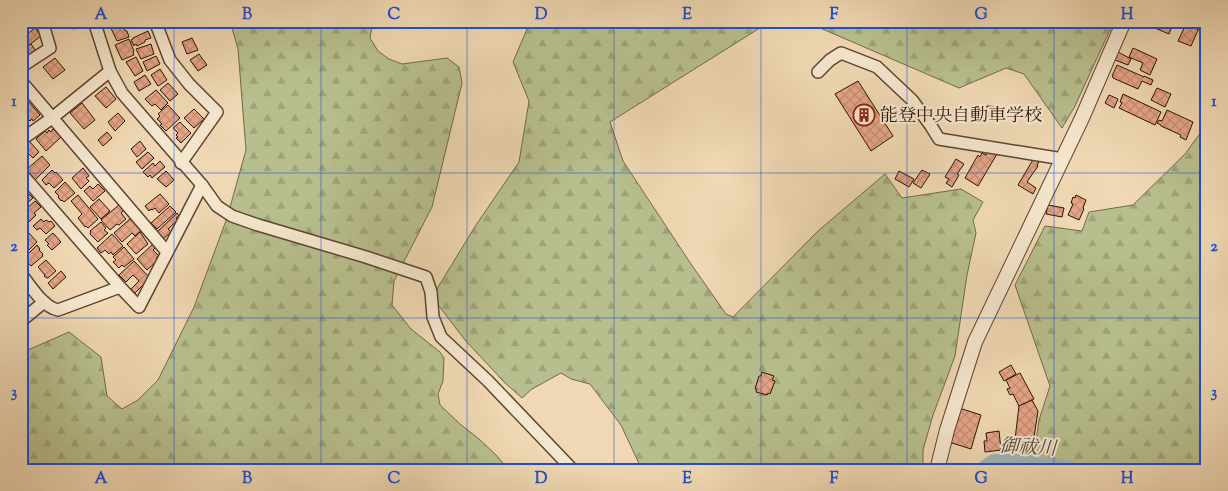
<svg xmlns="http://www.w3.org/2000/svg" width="1228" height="491" font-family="'Sorts Mill Goudy','Noto Serif JP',serif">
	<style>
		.forest { fill: url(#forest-firs); stroke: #73684a }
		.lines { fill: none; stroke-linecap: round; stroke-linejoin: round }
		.river { stroke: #a0b6b9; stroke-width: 18 }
		.building { fill: url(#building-cross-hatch); stroke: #2e1205 }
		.minor-casing { stroke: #5e4430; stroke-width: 14 }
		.tertiary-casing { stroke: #5e4430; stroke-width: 16 }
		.minor { stroke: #f5e6ce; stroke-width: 11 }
		.tertiary { stroke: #f5e6ce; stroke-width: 14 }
		.grid { fill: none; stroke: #1d4ed8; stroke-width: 1; stroke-opacity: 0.55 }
		.labels { text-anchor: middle; stroke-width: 4; stroke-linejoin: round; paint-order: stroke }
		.poi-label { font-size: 18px; fill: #2e1205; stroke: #f5e6ce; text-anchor: start }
		.water-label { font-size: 19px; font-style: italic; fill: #564b44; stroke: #f5e6ce }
		.neatline { fill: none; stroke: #1d4ed8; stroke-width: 2 }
		.grid-label { font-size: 16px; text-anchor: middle; font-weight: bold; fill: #1d4ed8 }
	</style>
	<defs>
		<pattern id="forest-firs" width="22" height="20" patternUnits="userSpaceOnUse" patternTransform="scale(1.25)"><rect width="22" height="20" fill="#b8bf8e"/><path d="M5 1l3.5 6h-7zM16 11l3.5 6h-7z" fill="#9ea379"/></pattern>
		<pattern id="building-cross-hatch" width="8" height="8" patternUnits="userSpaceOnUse" patternTransform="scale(1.25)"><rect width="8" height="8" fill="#e5a586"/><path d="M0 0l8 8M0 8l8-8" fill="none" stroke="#c58d72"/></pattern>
	</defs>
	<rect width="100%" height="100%" fill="#efd8b3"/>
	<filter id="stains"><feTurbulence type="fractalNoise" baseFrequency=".004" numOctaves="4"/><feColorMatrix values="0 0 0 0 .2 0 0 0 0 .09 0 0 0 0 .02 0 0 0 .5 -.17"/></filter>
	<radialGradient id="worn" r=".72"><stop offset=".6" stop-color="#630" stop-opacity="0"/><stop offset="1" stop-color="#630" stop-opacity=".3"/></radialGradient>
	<g class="forest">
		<polygon points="230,21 373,21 370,38 378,51 389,59 402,64 447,58 459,67 462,83 432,207 394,281 392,305 411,329 440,352 444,358 443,381 438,394 440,405 460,424 479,439 496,455 509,470 21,470 21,353 69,332 101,357 107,396 122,409 138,400 158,380 194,307 227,218 246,150 238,49"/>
		<polygon points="548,21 771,21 610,122 623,161 691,264 726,314 733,317 818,231 885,174 902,198 961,189 983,202 973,220 976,233 967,275 955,356 933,415 923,450 923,470 642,470 621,425 590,384 571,379 561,373 532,389 522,398 504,382 465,340 432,297 476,225 519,162 529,101 513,62 527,29"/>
		<polygon points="804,21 1114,21 1075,106 1062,128 1024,74 1006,68 959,88"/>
		<polygon points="1207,124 1207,470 1032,470 1039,420 1050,386 1015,285 1045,226 1082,231 1089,212 1133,205 1185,154"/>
	</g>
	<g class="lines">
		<polyline class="river" points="984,470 994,463 1022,463 1071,470"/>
	</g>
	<g class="building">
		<polygon points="21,21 36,21 37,24 21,32"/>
		<polygon points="70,21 82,21 83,27 73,29"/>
		<polygon points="116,21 121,21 125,31 127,31 129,37 117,41 109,24"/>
		<polygon points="1152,21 1170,22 1168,27 1171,29 1169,34 1150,26"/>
		<polygon points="1187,22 1199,28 1191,46 1178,41"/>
		<polygon points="35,28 41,36 28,46 22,38"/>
		<polygon points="148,31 151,38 145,40 145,42 137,46 136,44 134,46 131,40 133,39 133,38"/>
		<polygon points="192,38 198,50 187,54 182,42"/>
		<polygon points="129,39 134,51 133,52 134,55 122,60 115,45"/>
		<polygon points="25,42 28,46 31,44 36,51 30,56 21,44"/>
		<polygon points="151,44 154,54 141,59 136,49"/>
		<polygon points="1133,48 1157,59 1150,75 1140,70 1143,63 1129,57"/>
		<polygon points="1118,52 1131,59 1128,65 1115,60"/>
		<polygon points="199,54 207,65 198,71 190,60"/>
		<polygon points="156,56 160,64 147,71 143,62"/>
		<polygon points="136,57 143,71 135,76 126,62"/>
		<polygon points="55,58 65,70 53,79 43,67"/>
		<polygon points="1117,65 1144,77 1144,76 1153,80 1151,85 1142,81 1138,89 1113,78 1113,77 1112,76"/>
		<polygon points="160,69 167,80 158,86 151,75"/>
		<polygon points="145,75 151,84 139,91 134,82"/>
		<polygon points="858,81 893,136 871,151 835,94"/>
		<polygon points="168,83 178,94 170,101 160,90"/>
		<polygon points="106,87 116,99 106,108 95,96"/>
		<polygon points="1157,88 1171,94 1165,107 1151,100"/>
		<polygon points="156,90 168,103 161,110 155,104 152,106 145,99"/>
		<polygon points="1123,94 1161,112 1155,125 1119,108 1122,103 1120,102"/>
		<polygon points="1109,95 1118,99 1114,108 1105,103"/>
		<polygon points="27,100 40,115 33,121 32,119 30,121 29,120 26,123 21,117 21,105"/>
		<polygon points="82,103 95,120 84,129 70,113"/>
		<polygon points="168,105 180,118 166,131 160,125 162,124 157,119 160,116 158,114"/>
		<polygon points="987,106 1001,107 1000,120 985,118"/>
		<polygon points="194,109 204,119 194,128 184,118"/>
		<polygon points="1167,110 1193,122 1186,140 1180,137 1181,135 1161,126 1161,125 1157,123 1159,120 1162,121"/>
		<polygon points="118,113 125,121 115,131 108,122"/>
		<polygon points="180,122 191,133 181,143 176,138 178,137 176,135 178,133 173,128"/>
		<polygon points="53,129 61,137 46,151 36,139 45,131 47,133 49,130 51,132"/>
		<polygon points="107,132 112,138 103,146 98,140"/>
		<polygon points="29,141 39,152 33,158 29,154 25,158 28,161 25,164 21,161 21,149"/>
		<polygon points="140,141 146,149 137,157 131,149"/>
		<polygon points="990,150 997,154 978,186 965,178 978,155 980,157 982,153 986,155"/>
		<polygon points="148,152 154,158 142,169 136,162"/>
		<polygon points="42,156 50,165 35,180 26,170"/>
		<polygon points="1034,158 1039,161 1037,166 1038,166 1027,182 1036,188 1033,194 1018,185"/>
		<polygon points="956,159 964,164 957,174 959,175 952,187 946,183 949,179 945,177"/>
		<polygon points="160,161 165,167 152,178 150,175 148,177 143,172 153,163 155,166"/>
		<polygon points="83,168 89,176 86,178 89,181 81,189 72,178"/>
		<polygon points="52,170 55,173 56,172 63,180 54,188 49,183 46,185 42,180"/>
		<polygon points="922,170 930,174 921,188 913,183"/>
		<polygon points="166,171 174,180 166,187 157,179"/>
		<polygon points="899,171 914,179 909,187 895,179"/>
		<polygon points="65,182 75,193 64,202 62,200 61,201 58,197 59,196 55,192"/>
		<polygon points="98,184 105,191 93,201 84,191 90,186 93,189"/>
		<polygon points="27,192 33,198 21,209 21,196 22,197"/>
		<polygon points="160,194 169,204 159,213 155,208 152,210 151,209 149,211 145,206"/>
		<polygon points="78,195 98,219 88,228 86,226 85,227 78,218 82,214 71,201"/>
		<polygon points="1076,195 1086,200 1083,208 1084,209 1079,220 1068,215 1073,204 1071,203 1073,197 1075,198"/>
		<polygon points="99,199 110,211 101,219 90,207"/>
		<polygon points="35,201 41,207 34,213 36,215 29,222 25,218 24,219 21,216 21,214"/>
		<polygon points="119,205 124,210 121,213 126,219 119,225 117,224 110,230 101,220"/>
		<polygon points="1048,205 1064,208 1062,217 1046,214"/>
		<polygon points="170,206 176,212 157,229 151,223"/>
		<polygon points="177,213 179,216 176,218 178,220 168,229 171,232 163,239 157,232"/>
		<polygon points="131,218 142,230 135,236 132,233 122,242 114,233"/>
		<polygon points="41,219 44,222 46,220 49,222 51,221 55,226 46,234 40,228 37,230 33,226"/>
		<polygon points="101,222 106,228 104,230 108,233 98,242 90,234 91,232 90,231"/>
		<polygon points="21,224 37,242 29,250 21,242"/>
		<polygon points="140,232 148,244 136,254 127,244"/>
		<polygon points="53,233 61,242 52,250 47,245 49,244 45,240"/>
		<polygon points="112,234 123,246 113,255 111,252 109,254 105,250 101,253 97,248"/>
		<polygon points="153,244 156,247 153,250 159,256 156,258 158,260 147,270 137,259"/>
		<polygon points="37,245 40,249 39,250 43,254 42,255 43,256 31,266 24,258"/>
		<polygon points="124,247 134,259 124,267 122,265 119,268 113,262 116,260 113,257"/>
		<polygon points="46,260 56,271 48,278 47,278 44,276 45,275 38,267"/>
		<polygon points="134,261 150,278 135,293 131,289 139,281 133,275 126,282 119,275"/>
		<polygon points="61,271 66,277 53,289 48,283"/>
		<polygon points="1011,365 1016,374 1004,381 999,372"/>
		<polygon points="762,372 774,376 772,380 775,381 770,394 768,393 767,395 756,392 757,389 755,389 759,376 761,376"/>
		<polygon points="1020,373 1034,399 1019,406 1013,394 1010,395 1007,389 1010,388 1006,380"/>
		<polygon points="1032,400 1038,411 1032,450 1014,448 1019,406"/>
		<polygon points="959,408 981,415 971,449 949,442"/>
		<polygon points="999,431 1001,450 985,452 984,441 987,441 986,433"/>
	</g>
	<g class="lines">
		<g class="minor-casing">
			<g id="minor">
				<polyline points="94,21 110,71 122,93 202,185 217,206 232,216 258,225 366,257 426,277 431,292 433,317 441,337 488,381 573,470"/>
				<polyline points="155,21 170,60 189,84 217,112 181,163"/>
				<polyline points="1195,21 1207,27"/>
				<polyline points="21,67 50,48 42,21"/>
				<polyline points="818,72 830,60 841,53 877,67 912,100 931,126 939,139 1063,159"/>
				<polyline points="21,81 167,252"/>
				<polyline points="21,140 52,118 110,71"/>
				<polyline points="21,173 120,287 139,307 202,185"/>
				<path d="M21,274C30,285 43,307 58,310L120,287"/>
				<polyline points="21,321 44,302"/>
			</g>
		</g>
		<g class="tertiary-casing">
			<polyline id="tertiary" points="937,470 947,430 975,342 1082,118 1124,21"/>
		</g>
		<use href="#minor" class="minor"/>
		<use href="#tertiary" class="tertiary"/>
	</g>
	<path class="grid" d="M174,21V470M321,21V470M467,21V470M614,21V470M761,21V470M907,21V470M1054,21V470M21,173H1207M21,318H1207"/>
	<defs>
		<g id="building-ring" transform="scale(1.125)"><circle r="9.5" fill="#f5e6ce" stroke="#8f2418" stroke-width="1.5"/><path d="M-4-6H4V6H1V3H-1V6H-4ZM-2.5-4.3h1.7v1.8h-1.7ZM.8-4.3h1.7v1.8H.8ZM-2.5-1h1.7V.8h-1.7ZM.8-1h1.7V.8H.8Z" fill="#8f2418"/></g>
	</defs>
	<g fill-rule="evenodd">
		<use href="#building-ring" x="864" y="115"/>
	</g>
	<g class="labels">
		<g class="poi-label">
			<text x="880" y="121">能登中央自動車学校</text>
		</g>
		<g class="water-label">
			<text transform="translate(1028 446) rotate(3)" y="7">御祓川</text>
		</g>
	</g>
	<rect width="1228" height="491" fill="none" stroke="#efd8b3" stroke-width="55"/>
	<rect x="28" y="28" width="1172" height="436" class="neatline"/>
	<g class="grid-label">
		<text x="101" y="19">A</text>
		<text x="247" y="19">B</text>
		<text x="394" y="19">C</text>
		<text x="541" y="19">D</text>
		<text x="687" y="19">E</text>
		<text x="834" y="19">F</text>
		<text x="981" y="19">G</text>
		<text x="1127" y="19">H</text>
		<text x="14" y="106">1</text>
		<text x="1214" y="106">1</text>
		<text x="14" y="251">2</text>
		<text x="1214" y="251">2</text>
		<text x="14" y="397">3</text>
		<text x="1214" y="397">3</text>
		<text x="101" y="483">A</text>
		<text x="247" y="483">B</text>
		<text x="394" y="483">C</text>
		<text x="541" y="483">D</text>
		<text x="687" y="483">E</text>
		<text x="834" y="483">F</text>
		<text x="981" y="483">G</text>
		<text x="1127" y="483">H</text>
	</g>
	<rect width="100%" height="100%" filter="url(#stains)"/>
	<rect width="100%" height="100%" fill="url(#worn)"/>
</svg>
